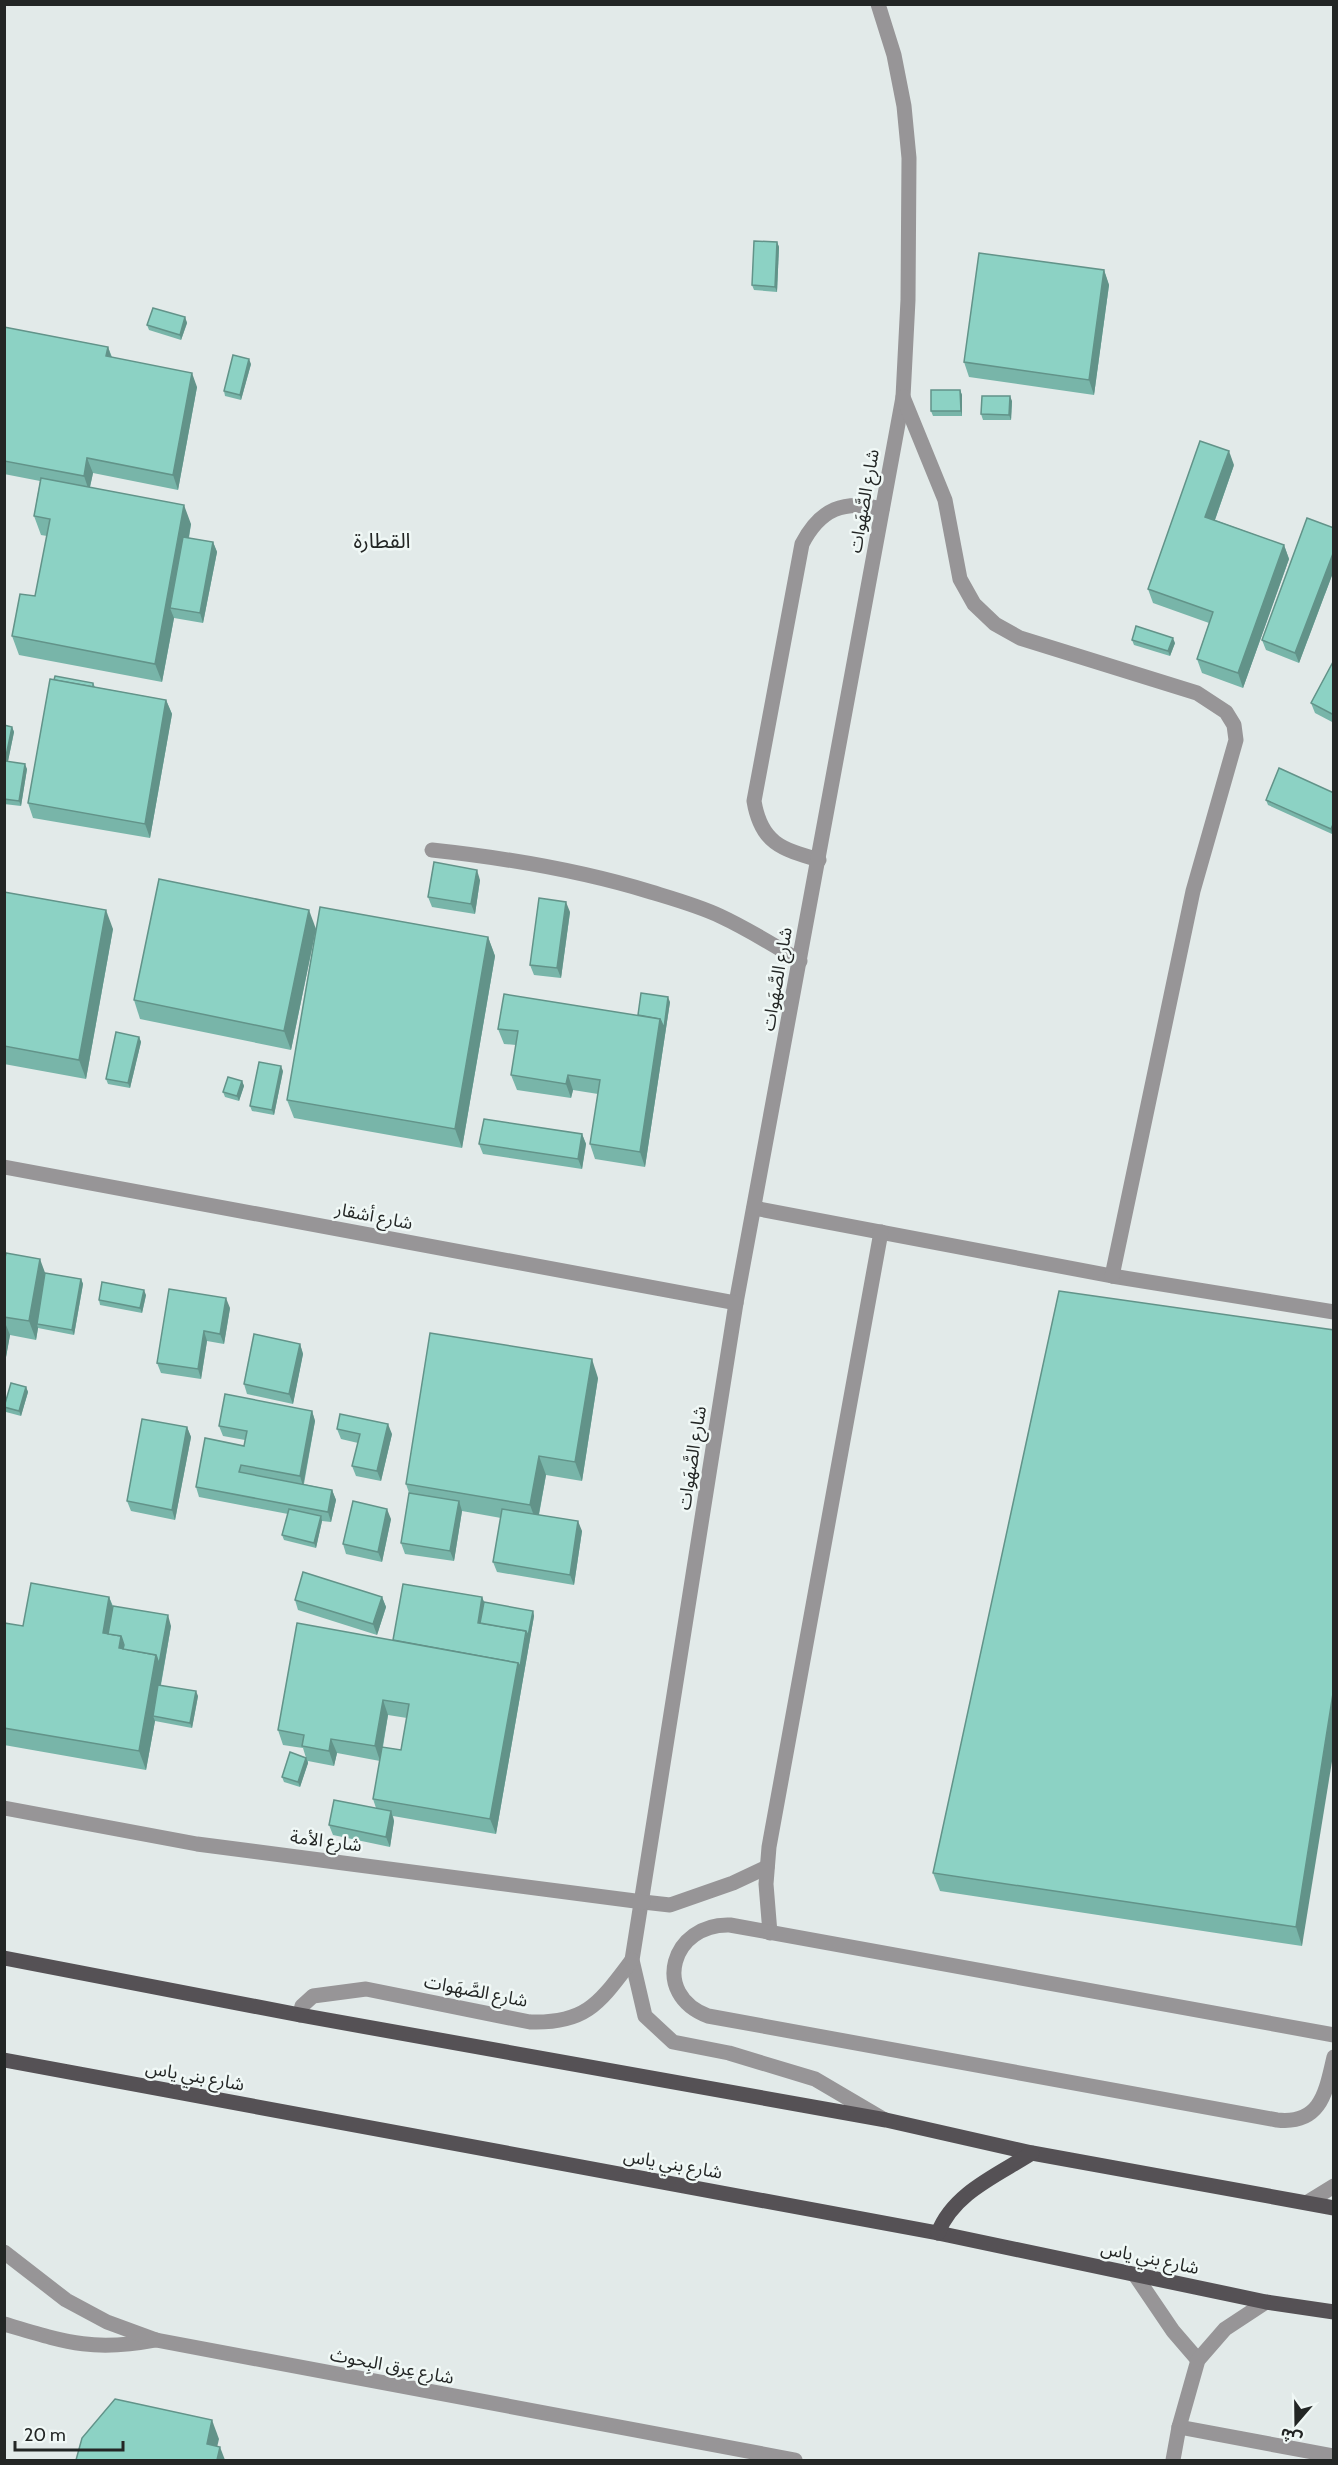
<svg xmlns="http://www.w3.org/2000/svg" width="1338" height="2465" font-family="Cabin,'Noto Sans Arabic',sans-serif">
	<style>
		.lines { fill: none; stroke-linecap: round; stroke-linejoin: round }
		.service { stroke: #979597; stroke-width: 15 }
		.minor { stroke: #979597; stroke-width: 15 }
		.primary { stroke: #555155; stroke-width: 15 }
		.wall { fill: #78b5a9; fill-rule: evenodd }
		.shaded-wall { fill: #629389 }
		.building { fill: #8cd2c4; stroke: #629389; stroke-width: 1.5 }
		.labels { text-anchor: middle; stroke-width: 5; stroke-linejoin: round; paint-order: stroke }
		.street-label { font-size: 18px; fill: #232625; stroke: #f0f8f6 }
		.quarter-label { font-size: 21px; fill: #232625; stroke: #f0f8f6 }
	</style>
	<rect width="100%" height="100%" fill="#e2eae9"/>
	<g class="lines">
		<g class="service">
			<path d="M819,860C781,849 761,843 754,801L802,544C820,509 844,499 882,509"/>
			<polyline points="754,1208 1112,1276 1334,1312"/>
			<polyline points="643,1902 670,1905 733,1883 767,1867"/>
			<polyline points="770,1933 766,1884 769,1847 881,1232"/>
			<path d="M1334,2035L730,1925C672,1923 650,1994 708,2016L1277,2120C1322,2125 1326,2090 1334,2057"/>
			<polyline points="1308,2202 1334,2186"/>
			<path d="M4,2324C65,2342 92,2352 156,2340"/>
			<polyline points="1179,2427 1334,2456"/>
		</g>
		<g class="minor">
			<polyline points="878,4 894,55 904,106 909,158 908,300 903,397 736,1303 632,1960 645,2016 673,2042 729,2053 815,2079 883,2119"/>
			<polyline points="903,397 945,500 960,579 974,604 995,624 1020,638 1197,693 1226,712 1234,725 1236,740 1193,891 1112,1276"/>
			<path d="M432,850C507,858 579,870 651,892C674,899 699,906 720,916C748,929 774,945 800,961"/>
			<polyline points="4,1167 736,1303"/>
			<polyline points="4,1808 197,1844 643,1902"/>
			<path d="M300,2015L302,2006L313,1996L366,1989L530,2022C587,2024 600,2002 632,1960"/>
			<polyline points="4,2252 66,2300 107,2322 156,2340 795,2460"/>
			<polyline points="1135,2275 1173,2331 1198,2360"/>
			<polyline points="1173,2460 1179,2427 1198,2360 1225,2329 1266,2302"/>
		</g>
		<g class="primary">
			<polyline points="4,1958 300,2015 886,2120 1032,2153 1334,2208"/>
			<polyline points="4,2060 938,2233 1266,2302 1334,2312"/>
			<path d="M938,2233C953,2193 998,2175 1032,2153"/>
		</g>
	</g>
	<g class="wall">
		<polygon points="777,242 779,247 777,292 754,290 752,285"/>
		<polygon points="1104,270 1109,285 1094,395 969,377 964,362"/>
		<polygon points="185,317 187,323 181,340 149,330 147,325"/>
		<polygon points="4,327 108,347 112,357 197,387 178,490 93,473 90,487 191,524 189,538 213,542 217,552 203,623 174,618 162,682 19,655 12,636 35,596 47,536 41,535 34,516 40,481 4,474"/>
		<polygon points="251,364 241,400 225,396 224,391"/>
		<polygon points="960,390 962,395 962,416 933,416 931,411"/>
		<polygon points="1012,401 1011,420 983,420 981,414"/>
		<polygon points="1234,465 1215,520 1284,545 1289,559 1243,688 1202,673 1197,659 1209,623 1153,603 1148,589"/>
		<polygon points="1334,528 1334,570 1299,663 1266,650 1262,640"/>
		<polygon points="1132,640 1175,643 1170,656 1134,645"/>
		<polygon points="1334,660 1334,723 1315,713 1311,703"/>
		<polygon points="93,683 95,687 166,700 172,714 150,838 33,818 28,803"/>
		<polygon points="4,725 12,727 14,732 8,761 27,769 21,806 4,804"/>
		<polygon points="1334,793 1334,832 1332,834 1268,805 1266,800"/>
		<polygon points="480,880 475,914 432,907 428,897"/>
		<polygon points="4,892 113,929 86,1079 4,1064"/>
		<polygon points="570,912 561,978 534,975 530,965"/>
		<polygon points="316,929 291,1050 140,1019 134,1000"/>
		<polygon points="488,937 495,956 462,1148 294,1118 287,1100"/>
		<polygon points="670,1002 645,1167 595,1159 590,1144 598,1094 573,1090 571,1098 517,1090 511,1075 516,1045 504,1044 498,1029 638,1015"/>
		<polygon points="139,1037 141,1042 130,1088 108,1084 106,1079"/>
		<polygon points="283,1071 274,1115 252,1111 250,1106"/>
		<polygon points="242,1081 244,1086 239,1101 225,1097 223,1092"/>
		<polygon points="582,1134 586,1144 582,1169 483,1154 479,1144"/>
		<polygon points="4,1262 45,1273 81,1279 83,1284 74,1335 38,1328 36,1340 10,1335 4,1368"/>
		<polygon points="146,1295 142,1313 100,1305 99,1300"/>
		<polygon points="230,1308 224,1344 207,1341 201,1379 161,1373 157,1363"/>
		<polygon points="1334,1330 1302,1946 940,1891 933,1873"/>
		<polygon points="300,1344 303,1354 293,1404 247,1394 244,1384"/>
		<polygon points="598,1378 582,1481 546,1475 539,1515 582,1531 574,1585 497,1572 493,1562 501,1518 462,1511 454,1561 405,1554 401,1543 409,1493 406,1484"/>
		<polygon points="26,1387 28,1392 21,1416 6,1412 4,1406"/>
		<polygon points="312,1411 315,1421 304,1484 332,1490 336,1500 331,1522 322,1521 316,1548 284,1540 282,1535 288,1514 199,1497 196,1487 244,1446 245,1440 223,1436 219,1426"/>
		<polygon points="187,1427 191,1437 175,1520 131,1511 127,1501"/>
		<polygon points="337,1429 392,1434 381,1481 356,1476 352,1466 358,1443 341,1439"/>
		<polygon points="391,1519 382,1562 346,1554 343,1544"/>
		<polygon points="109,1597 113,1606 171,1626 161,1685 198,1696 192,1728 155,1721 146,1770 4,1745 4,1623 23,1626"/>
		<polygon points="382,1597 386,1607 377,1635 298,1610 295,1600"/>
		<path d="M482,1597L484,1602L533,1611L534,1616L496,1834L393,1816L394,1821L390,1847L333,1835L329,1825L376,1808L373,1799L380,1761L337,1753L334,1766L308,1761V1763L300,1787L284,1782L282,1777L306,1758L303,1748L283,1745L278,1730L393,1640ZM388,1715L407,1718L401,1750L383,1747Z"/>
	</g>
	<g class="shaded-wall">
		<polygon points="777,242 779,247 777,292 775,287"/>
		<polygon points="1104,270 1109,285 1094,395 1089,380"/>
		<polygon points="185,317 187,323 181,340 180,335"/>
		<polygon points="108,347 113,362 106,356"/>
		<polygon points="249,359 251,364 241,400 240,395"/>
		<polygon points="192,373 197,387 178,490 173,475"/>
		<polygon points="960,390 962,395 962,416 961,411"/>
		<polygon points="1010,396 1012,401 1011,420 1009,415"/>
		<polygon points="1229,451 1234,465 1211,531 1205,517"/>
		<polygon points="87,458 93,473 89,491 84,476"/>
		<polygon points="184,505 191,524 176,609 170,608 174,618 162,682 155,664"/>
		<polygon points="213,542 217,552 203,623 200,613"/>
		<polygon points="1284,545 1289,559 1243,688 1238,673"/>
		<polygon points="1334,551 1334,570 1299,663 1295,653"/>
		<polygon points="1173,638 1175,643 1170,656 1168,651"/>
		<polygon points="166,700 172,714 150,838 145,824"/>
		<polygon points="12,727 14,732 7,766 5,761"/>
		<polygon points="25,764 27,769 21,806 19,801"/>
		<polygon points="1334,822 1334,832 1332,834 1331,829"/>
		<polygon points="477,870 480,880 475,914 471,904"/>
		<polygon points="566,902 570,912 561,978 557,968"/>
		<polygon points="106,910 113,929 86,1079 79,1060"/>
		<polygon points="309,910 316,929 291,1050 284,1031"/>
		<polygon points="488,937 495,956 462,1148 455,1129"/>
		<polygon points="668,997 670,1002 645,1167 640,1152 660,1019"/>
		<polygon points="139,1037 141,1042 130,1088 128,1083"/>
		<polygon points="281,1066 283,1071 274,1115 272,1110"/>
		<polygon points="568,1075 573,1090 571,1098 566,1084"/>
		<polygon points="242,1081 244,1086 239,1101 237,1096"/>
		<polygon points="582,1134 586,1144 582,1169 578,1159"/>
		<polygon points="40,1259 47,1278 37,1324 38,1328 36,1340 29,1321"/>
		<polygon points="81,1279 83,1284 74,1335 72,1330"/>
		<polygon points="144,1290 146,1295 142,1313 140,1308"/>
		<polygon points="226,1298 230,1308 224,1344 220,1334"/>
		<polygon points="4,1320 10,1335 4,1368"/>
		<polygon points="204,1331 207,1341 201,1379 198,1369"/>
		<polygon points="300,1344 303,1354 293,1404 289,1394"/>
		<polygon points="592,1359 598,1378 582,1481 575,1462"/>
		<polygon points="26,1387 28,1392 21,1416 19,1411"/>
		<polygon points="312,1411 315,1421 303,1486 300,1476"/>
		<polygon points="388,1424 392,1434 381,1481 377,1471"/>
		<polygon points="187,1427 191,1437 175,1520 172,1510"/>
		<polygon points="539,1456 546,1475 537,1524 530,1505"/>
		<polygon points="332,1490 336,1500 331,1522 328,1512"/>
		<polygon points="459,1501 462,1511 454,1561 450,1551"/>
		<polygon points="387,1509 391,1519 382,1562 378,1552"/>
		<polygon points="321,1516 322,1521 316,1548 314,1543"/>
		<polygon points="578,1521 582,1531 574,1585 570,1575"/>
		<polygon points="109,1597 116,1616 112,1643 103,1633"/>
		<polygon points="382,1597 386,1607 377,1635 373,1624"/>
		<polygon points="482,1597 486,1607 482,1628 478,1623"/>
		<polygon points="533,1611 534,1616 496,1834 490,1819 518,1663"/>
		<polygon points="168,1615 171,1626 155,1717 153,1716 155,1721 146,1770 139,1751 156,1655"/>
		<polygon points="121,1636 128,1655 119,1648"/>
		<polygon points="1334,1687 1334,1749 1302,1946 1296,1927"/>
		<polygon points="196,1691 198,1696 192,1728 190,1723"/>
		<polygon points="383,1700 388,1715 380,1761 375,1746"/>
		<polygon points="331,1739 337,1753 334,1766 329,1751"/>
		<polygon points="306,1758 308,1763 300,1787 298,1782"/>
		<polygon points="391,1811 394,1821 390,1847 386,1837"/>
		<polygon points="212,2420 219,2439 214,2460 207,2444"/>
		<polygon points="220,2447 225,2460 217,2460"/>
	</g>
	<g class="building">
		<polygon points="754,241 777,242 775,287 752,285"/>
		<polygon points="979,253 1104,270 1089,380 964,362"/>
		<polygon points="153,308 185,317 180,335 147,325"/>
		<polygon points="4,327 108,347 106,356 192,373 173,475 87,458 84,476 4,461"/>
		<polygon points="233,355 249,359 240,395 224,391"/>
		<polygon points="931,390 960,390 961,411 931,411"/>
		<polygon points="982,396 1010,396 1009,415 981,414"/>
		<polygon points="1200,441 1229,451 1205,517 1284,545 1238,673 1197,659 1213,612 1148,589"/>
		<polygon points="41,478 184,505 155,664 12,636 20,594 35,596 50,519 34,516"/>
		<polygon points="1307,518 1334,528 1334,551 1295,653 1262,640"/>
		<polygon points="183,537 213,542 200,613 170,608"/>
		<polygon points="1136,626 1173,638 1168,651 1132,640"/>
		<polygon points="1334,660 1334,715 1311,703"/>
		<polygon points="55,676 93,683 93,687 54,680"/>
		<polygon points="50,679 166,700 145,824 28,803"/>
		<polygon points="4,725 12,727 5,761 25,764 19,801 4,799"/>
		<polygon points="1279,768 1334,793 1334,822 1331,829 1266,800"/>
		<polygon points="434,862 477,870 471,904 428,897"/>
		<polygon points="159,879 309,910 284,1031 134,1000"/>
		<polygon points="4,892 106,910 79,1060 4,1046"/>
		<polygon points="539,898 566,902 557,968 530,965"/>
		<polygon points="320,907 488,937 455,1129 287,1100"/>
		<polygon points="641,993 668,997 664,1028 660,1019 638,1015"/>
		<polygon points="504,994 660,1019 640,1152 590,1144 600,1080 568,1075 566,1084 511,1075 518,1031 498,1029"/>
		<polygon points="116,1032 139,1037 128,1083 106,1079"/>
		<polygon points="259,1062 281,1066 272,1110 250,1106"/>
		<polygon points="228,1077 242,1081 237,1096 223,1092"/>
		<polygon points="484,1119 582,1134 578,1159 479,1144"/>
		<polygon points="6,1253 40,1259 29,1321 4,1317 4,1262"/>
		<polygon points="45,1273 81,1279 72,1330 37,1324"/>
		<polygon points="102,1282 144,1290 140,1308 99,1300"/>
		<polygon points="169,1289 226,1298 220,1334 204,1331 198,1369 157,1363"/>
		<polygon points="1059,1291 1334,1330 1334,1687 1296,1927 933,1873"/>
		<polygon points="430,1333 592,1359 575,1462 539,1456 530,1505 406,1484"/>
		<polygon points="254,1334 300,1344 289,1394 244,1384"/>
		<polygon points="11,1383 26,1387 19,1411 4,1407"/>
		<polygon points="225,1394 312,1411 300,1476 241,1465 239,1472 332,1490 328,1512 196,1487 205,1438 244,1446 247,1431 219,1426"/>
		<polygon points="340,1414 388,1424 377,1471 352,1466 360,1434 337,1429"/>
		<polygon points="142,1419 187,1427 172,1510 127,1501"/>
		<polygon points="409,1493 459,1501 450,1551 401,1543"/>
		<polygon points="353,1501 387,1509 378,1552 343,1544"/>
		<polygon points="289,1509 321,1516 314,1543 282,1535"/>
		<polygon points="502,1509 578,1521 570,1575 493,1562"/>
		<polygon points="303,1572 382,1597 373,1624 295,1600"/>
		<polygon points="31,1583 109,1597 103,1633 121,1636 119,1648 156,1655 139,1751 4,1728 4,1623 23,1626"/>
		<polygon points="403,1584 482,1597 478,1623 526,1631 520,1667 518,1663 393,1640"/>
		<polygon points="484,1602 533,1611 528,1636 526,1631 480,1623"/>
		<polygon points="113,1606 168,1615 159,1664 156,1655 123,1649 124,1645 121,1636 108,1634"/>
		<polygon points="297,1623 518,1663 490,1819 373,1799 382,1747 401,1750 409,1704 383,1700 375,1746 331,1739 329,1751 302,1746 304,1735 278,1730"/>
		<polygon points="158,1685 196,1691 190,1723 153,1716"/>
		<polygon points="290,1752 306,1758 298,1782 282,1777"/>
		<polygon points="334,1800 391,1811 386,1837 329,1825"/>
		<polygon points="115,2399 212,2420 207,2444 220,2447 217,2460 76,2460 82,2438"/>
	</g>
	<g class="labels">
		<g class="street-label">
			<text transform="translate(864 501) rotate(-80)" y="6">شارع الصَّهَوات</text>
			<text transform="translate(777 979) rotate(-80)" y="6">شارع الصَّهَوات</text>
			<text transform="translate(374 1216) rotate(11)" y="6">شارع أشقار</text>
			<text transform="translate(692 1458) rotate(-81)" y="6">شارع الصَّهَوات</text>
			<text transform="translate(326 1841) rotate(7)" y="6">شارع الأمة</text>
			<text transform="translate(476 1991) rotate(11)" y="6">شارع الصَّهَوات</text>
			<text transform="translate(195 2076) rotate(10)" y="6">شارع بني ياس</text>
			<text transform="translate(673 2164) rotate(10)" y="6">شارع بني ياس</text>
			<text transform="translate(1150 2258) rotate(12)" y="6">شارع بني ياس</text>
			<text transform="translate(392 2366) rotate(11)" y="6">شارع عِرق البِحوث</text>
		</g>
		<g class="quarter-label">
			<text x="382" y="548">القطارة</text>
		</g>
	</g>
	<rect width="1338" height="2465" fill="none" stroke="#232625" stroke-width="12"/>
	<g transform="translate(1296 2423) rotate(200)" stroke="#f0f8f6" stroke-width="4.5" paint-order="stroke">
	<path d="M0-4.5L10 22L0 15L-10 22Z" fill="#232625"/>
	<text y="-9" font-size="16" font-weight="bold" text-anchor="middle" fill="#232625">ش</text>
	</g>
	<path d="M15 2441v9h108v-9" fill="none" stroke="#232625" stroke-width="3"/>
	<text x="24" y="2441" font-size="18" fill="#232625" stroke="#f0f8f6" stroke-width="4.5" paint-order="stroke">20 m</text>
</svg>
